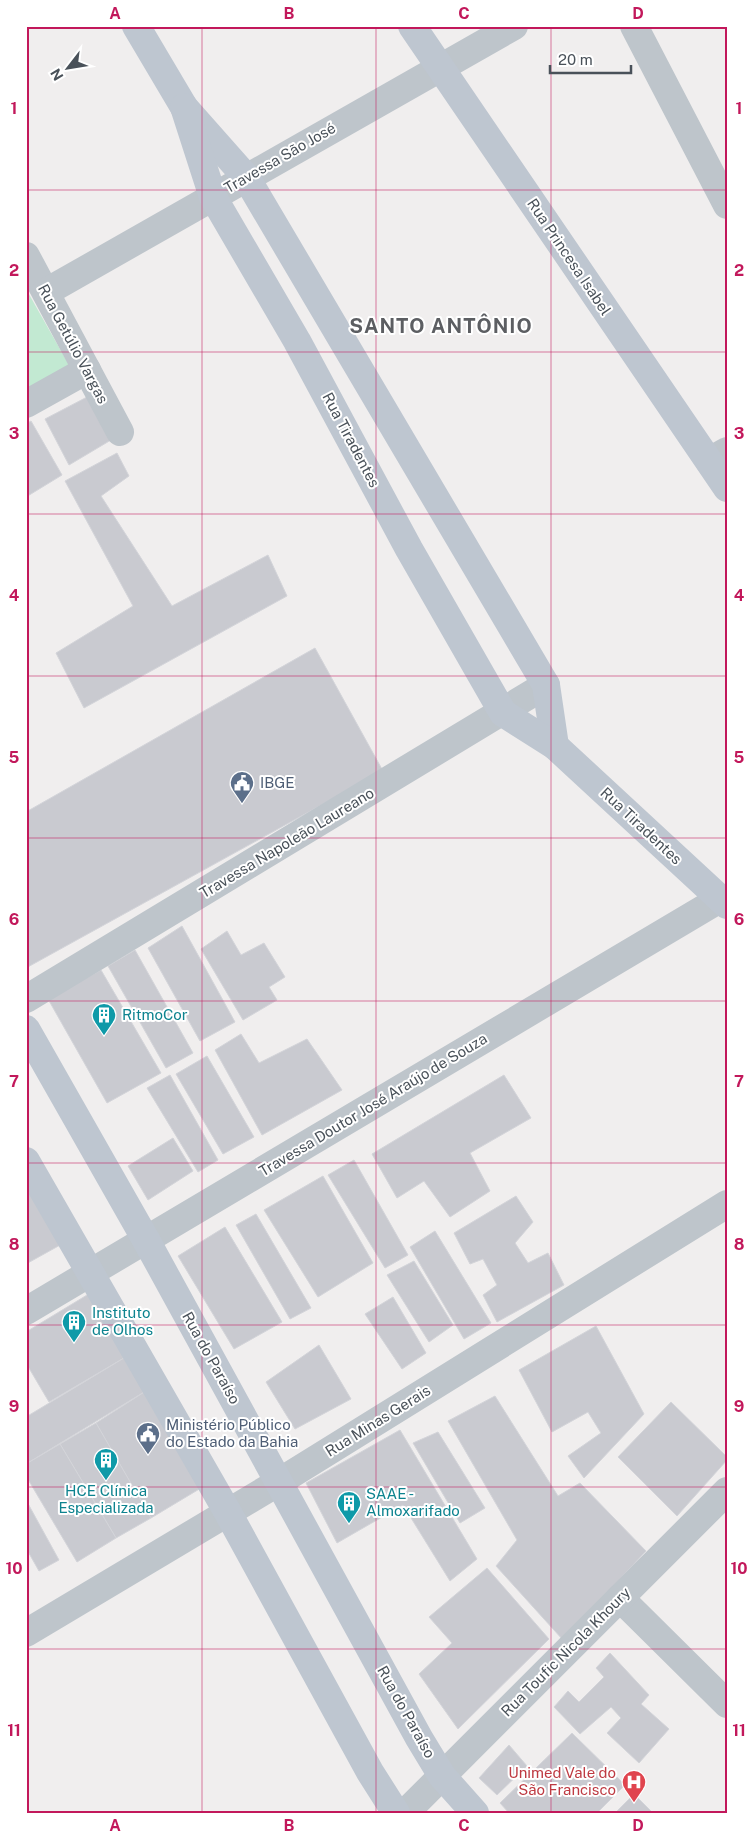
<svg xmlns="http://www.w3.org/2000/svg" width="753" height="1839" font-family="'Public Sans',sans-serif">
	<style>
		.green { fill: #c2e9d2 }
		.building { fill: #c9cad0; stroke: #d3d4d9 }
		.lines { fill: none; stroke-linecap: round; stroke-linejoin: round }
		.street { stroke: #bec5cb; stroke-width: 28 }
		.secondary { stroke: #bec6d0; stroke-width: 28 }
		.grid { fill: none; stroke: #c2185b; stroke-width: 1; stroke-opacity: 0.55 }
		.labels { text-anchor: middle; stroke-width: 4; stroke-linejoin: round; paint-order: stroke }
		.street-label { font-size: 15px; fill: #495159; stroke: #fff }
		.service-label { font-size: 15px; fill: #4e5e75; stroke: #fff; text-anchor: start }
		.culture-label { font-size: 15px; fill: #0d838f; stroke: #fff; text-anchor: start }
		.health-label { font-size: 15px; fill: #be3a42; stroke: #fff; text-anchor: end }
		.district-label { font-size: 20px; font-weight: bold; letter-spacing: 1px; fill: #5c5e62; stroke: #fff }
		.neatline { fill: none; stroke: #c2185b; stroke-width: 2 }
		.grid-label { font-size: 16px; text-anchor: middle; font-weight: bold; fill: #c2185b }
	</style>
	<rect width="100%" height="100%" fill="#f0eeee"/>
	<polygon class="green" points="26,289 69,365 26,389"/>
	<g class="building">
		<polygon points="89,396 111,440 69,465 45,419"/>
		<polygon points="31,421 62,475 26,497 26,424"/>
		<polygon points="117,453 129,476 101,496 172,606 268,555 287,596 84,708 56,653 133,606 65,481"/>
		<polygon points="315,648 383,771 26,968 26,812"/>
		<polygon points="182,926 235,1022 200,1041 148,948"/>
		<polygon points="227,931 241,955 264,943 285,977 269,987 277,1000 243,1020 201,949"/>
		<polygon points="135,950 193,1053 166,1068 108,966"/>
		<polygon points="101,970 161,1073 107,1103 48,999"/>
		<polygon points="241,1034 259,1063 307,1039 342,1090 262,1135 215,1050"/>
		<polygon points="207,1056 254,1137 223,1154 176,1074"/>
		<polygon points="170,1075 218,1160 198,1172 147,1088"/>
		<polygon points="504,1075 531,1118 470,1153 490,1191 450,1217 424,1181 397,1198 372,1154"/>
		<polygon points="173,1138 193,1171 148,1200 128,1166"/>
		<polygon points="354,1160 408,1255 385,1268 328,1175"/>
		<polygon points="323,1176 373,1263 318,1297 264,1210"/>
		<polygon points="26,1183 62,1244 26,1264"/>
		<polygon points="516,1196 533,1222 515,1243 528,1263 548,1253 564,1285 497,1322 483,1295 497,1285 483,1259 470,1264 454,1233"/>
		<polygon points="256,1214 311,1308 290,1319 236,1225"/>
		<polygon points="225,1227 282,1322 234,1349 178,1256"/>
		<polygon points="435,1231 491,1323 464,1339 410,1247"/>
		<polygon points="414,1261 453,1325 429,1342 387,1275"/>
		<polygon points="92,1292 129,1355 49,1402 26,1363 26,1332"/>
		<polygon points="393,1297 426,1353 402,1369 365,1314"/>
		<polygon points="596,1326 644,1414 584,1478 568,1456 601,1433 588,1412 552,1432 519,1370"/>
		<polygon points="319,1345 351,1399 295,1429 266,1382"/>
		<polygon points="129,1355 149,1389 26,1464 26,1417"/>
		<polygon points="149,1389 201,1488 151,1518 96,1423"/>
		<polygon points="495,1396 558,1496 580,1483 646,1551 563,1640 496,1566 517,1540 448,1421"/>
		<polygon points="671,1402 727,1457 727,1460 677,1516 618,1457"/>
		<polygon points="96,1423 151,1518 116,1538 60,1444"/>
		<polygon points="400,1430 477,1559 450,1581 403,1505 337,1543 306,1483"/>
		<polygon points="438,1432 485,1508 460,1523 413,1443"/>
		<polygon points="60,1444 116,1538 77,1562 26,1476 26,1464"/>
		<polygon points="26,1500 59,1560 39,1571 26,1548"/>
		<polygon points="487,1568 549,1639 458,1729 419,1674 452,1643 429,1617"/>
		<polygon points="610,1653 649,1695 641,1704 669,1729 639,1763 607,1733 621,1718 611,1707 580,1734 554,1707 568,1691 579,1702 604,1677 596,1668"/>
		<polygon points="572,1733 625,1785 597,1813 509,1813 500,1803"/>
		<polygon points="509,1745 527,1766 497,1795 479,1778"/>
		<polygon points="634,1794 653,1813 615,1813"/>
	</g>
	<g class="lines">
		<g class="street">
			<polyline points="634,26 727,205"/>
			<polyline points="26,256 120,432"/>
			<polyline points="46,292 514,26"/>
			<polyline points="26,404 87,370"/>
			<polyline points="709,461 727,451"/>
			<polyline points="26,999 546,685"/>
			<polyline points="26,1311 720,899"/>
			<polyline points="620,1598 727,1704"/>
			<polyline points="26,1633 279,1482 727,1204"/>
			<polyline points="405,1813 727,1491"/>
		</g>
		<g class="secondary">
			<polyline points="136,26 184,107 246,177 546,685 555,746"/>
			<polyline points="412,26 727,488"/>
			<polyline points="184,107 213,197 297,341 409,549 503,713 555,746 727,905"/>
			<polyline points="26,1029 146,1240 419,1738 442,1776 475,1813"/>
			<polyline points="26,1161 227,1511 370,1772 396,1813"/>
		</g>
	</g>
	<path class="grid" d="M202,26V1813M376,26V1813M551,26V1813M26,190H727M26,352H727M26,514H727M26,676H727M26,838H727M26,1001H727M26,1163H727M26,1325H727M26,1487H727M26,1649H727"/>
	<defs>
		<g id="civic-pin" transform="scale(1.25)"><path d="M0 17L-7.5 6A9.5 9.5 0 1 1 7.5 6Z" fill="#5c6f8a" stroke="#fff"/><path d="M-.6-6.5H3V-4.5H.6V-3L4-1V1h2V6H-6V1h2V-1L-.6-3ZM-1.2 2.5V6h2.4V2.5Z" fill="#fff"/></g>
		<g id="building-pin" transform="scale(1.25)"><path d="M0 17L-7.5 6A9.5 9.5 0 1 1 7.5 6Z" fill="#0f9aa8" stroke="#fff"/><path d="M-4-6H4V6H1V3H-1V6H-4ZM-2.5-4.3h1.7v1.8h-1.7ZM.8-4.3h1.7v1.8H.8ZM-2.5-1h1.7V.8h-1.7ZM.8-1h1.7V.8H.8Z" fill="#fff"/></g>
		<g id="hospital-pin" transform="scale(1.25)"><path d="M0 17L-7.5 6A9.5 9.5 0 1 1 7.5 6Z" fill="#e0444e" stroke="#fff"/><path d="M-5-5h3v3.5h4V-5h3V5h-3V1.5h-4V5h-3Z" fill="#fff"/></g>
	</defs>
	<g fill-rule="evenodd">
		<use href="#civic-pin" x="242" y="783"/>
		<use href="#building-pin" x="104" y="1015"/>
		<use href="#building-pin" x="74" y="1322"/>
		<use href="#civic-pin" x="148" y="1434"/>
		<use href="#building-pin" x="106" y="1460"/>
		<use href="#building-pin" x="349" y="1503"/>
		<use href="#hospital-pin" x="634" y="1782"/>
	</g>
	<g class="labels">
		<g class="street-label">
			<text transform="translate(280 158) rotate(-30)" y="5">Travessa São José</text>
			<text transform="translate(569 257) rotate(56)" y="5">Rua Princesa Isabel</text>
			<text transform="translate(73 344) rotate(62)" y="5">Rua Getúlio Vargas</text>
			<text transform="translate(351 440) rotate(62)" y="5">Rua Tiradentes</text>
			<text transform="translate(641 826) rotate(43)" y="5">Rua Tiradentes</text>
			<text transform="translate(287 843) rotate(-31)" y="5">Travessa Napoleão Laureano</text>
			<text transform="translate(373 1105) rotate(-31)" y="5">Travessa Doutor José Araújo de Souza</text>
			<text transform="translate(211 1358) rotate(61)" y="5">Rua do Paraíso</text>
			<text transform="translate(378 1421) rotate(-32)" y="5">Rua Minas Gerais</text>
			<text transform="translate(566 1652) rotate(-45)" y="5">Rua Toufic Nicola Khoury</text>
			<text transform="translate(406 1712) rotate(61)" y="5">Rua do Paraíso</text>
		</g>
		<g class="service-label">
			<text x="260" y="788">IBGE</text>
			<text x="166" y="1430">Ministério Público<tspan x="166" dy="17">do Estado da Bahia</tspan></text>
		</g>
		<g class="culture-label">
			<text x="122" y="1020">RitmoCor</text>
			<text x="92" y="1318">Instituto<tspan x="92" dy="17">de Olhos</tspan></text>
			<text x="106" y="1496" text-anchor="middle">HCE Clínica<tspan x="106" dy="17">Especializada</tspan></text>
			<text x="366" y="1499">SAAE -<tspan x="366" dy="17">Almoxarifado</tspan></text>
		</g>
		<g class="health-label">
			<text x="616" y="1778">Unimed Vale do<tspan x="616" dy="17">São Francisco</tspan></text>
		</g>
		<g class="district-label">
			<text x="441" y="333">SANTO ANTÔNIO</text>
		</g>
	</g>
	<rect width="753" height="1839" fill="none" stroke="#ffffff" stroke-width="55"/>
	<g transform="translate(68 68) rotate(239)" stroke="#ffffff" stroke-width="4" paint-order="stroke">
	<path d="M0-4L9 19L0 12L-9 19Z" fill="#495159"/>
	<text y="-8" font-size="14" font-weight="bold" text-anchor="middle" fill="#495159">N</text>
	</g>
	<path d="M550 65v8h81v-8" fill="none" stroke="#495159" stroke-width="2.5"/>
	<text x="558" y="65" font-size="15" fill="#495159" stroke="#ffffff" stroke-width="4" paint-order="stroke">20 m</text>
	<rect x="28" y="28" width="698" height="1784" class="neatline"/>
	<g class="grid-label">
		<text x="115" y="19">A</text>
		<text x="289" y="19">B</text>
		<text x="464" y="19">C</text>
		<text x="638" y="19">D</text>
		<text x="14" y="114">1</text>
		<text x="739" y="114">1</text>
		<text x="14" y="276">2</text>
		<text x="739" y="276">2</text>
		<text x="14" y="439">3</text>
		<text x="739" y="439">3</text>
		<text x="14" y="601">4</text>
		<text x="739" y="601">4</text>
		<text x="14" y="763">5</text>
		<text x="739" y="763">5</text>
		<text x="14" y="925">6</text>
		<text x="739" y="925">6</text>
		<text x="14" y="1087">7</text>
		<text x="739" y="1087">7</text>
		<text x="14" y="1250">8</text>
		<text x="739" y="1250">8</text>
		<text x="14" y="1412">9</text>
		<text x="739" y="1412">9</text>
		<text x="14" y="1574">10</text>
		<text x="739" y="1574">10</text>
		<text x="14" y="1736">11</text>
		<text x="739" y="1736">11</text>
		<text x="115" y="1831">A</text>
		<text x="289" y="1831">B</text>
		<text x="464" y="1831">C</text>
		<text x="638" y="1831">D</text>
	</g>
</svg>
